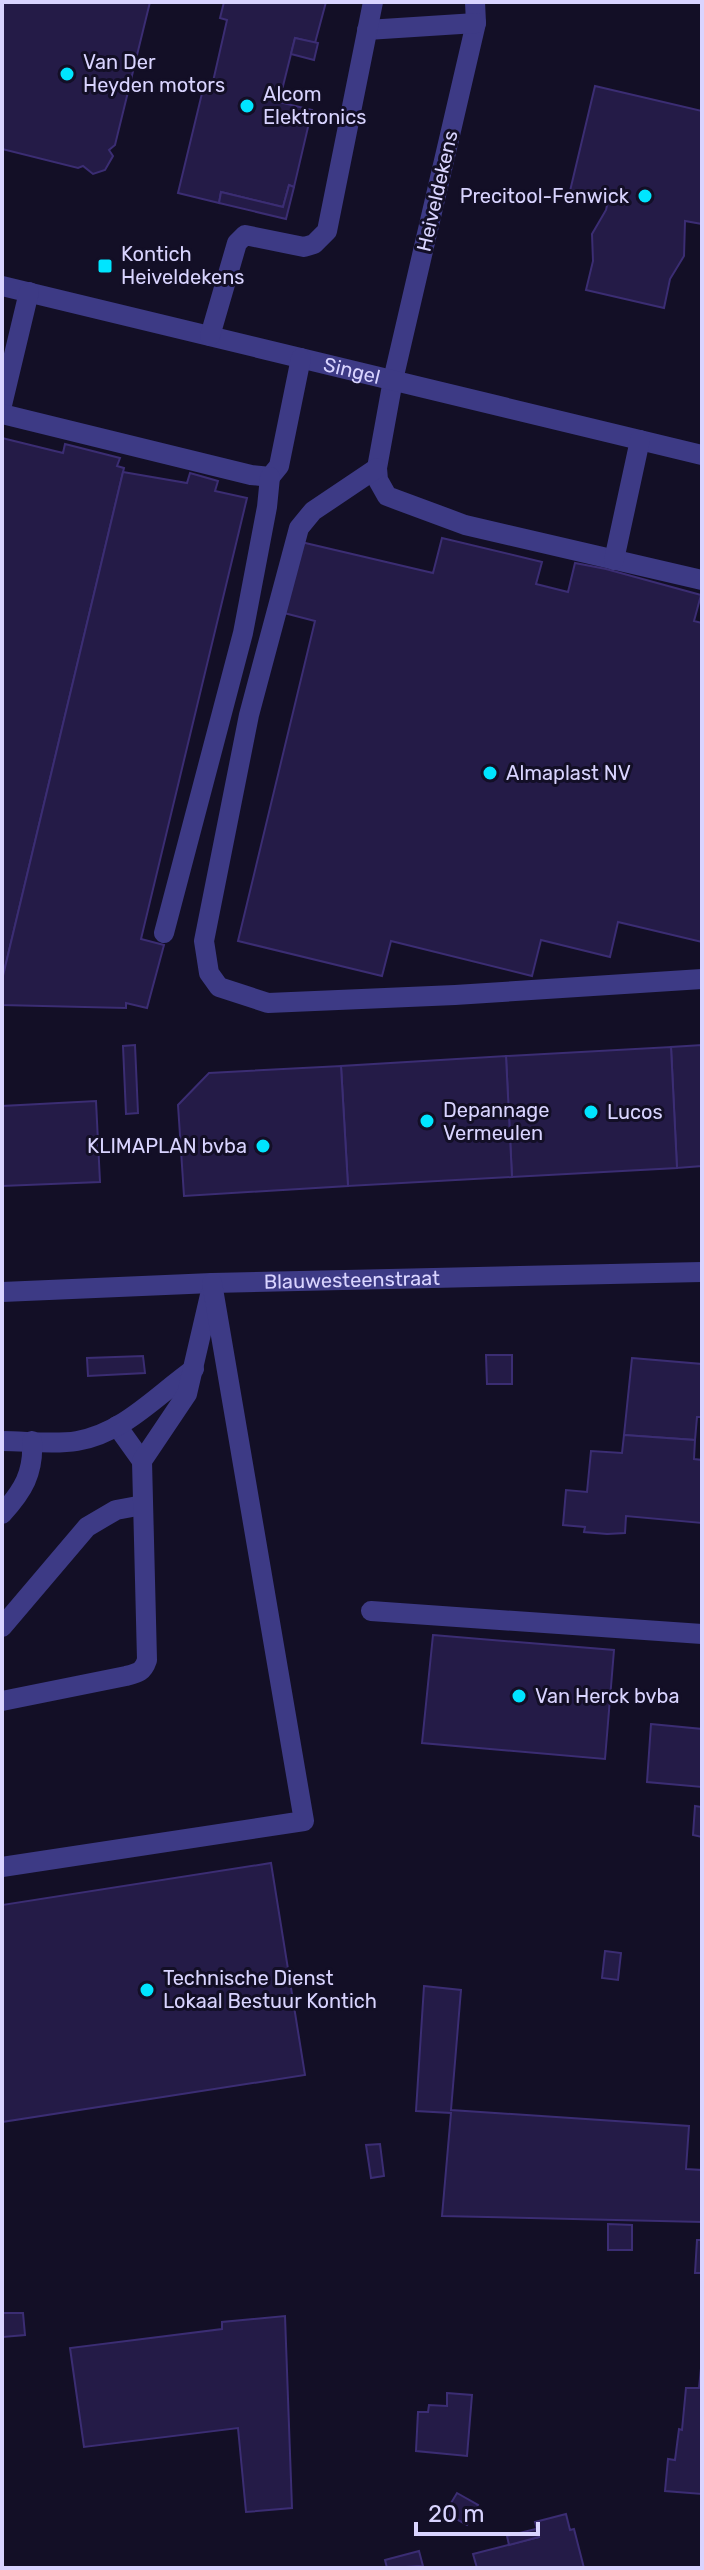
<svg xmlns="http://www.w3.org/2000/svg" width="704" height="2570" font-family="Rubik,sans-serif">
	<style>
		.building { fill: #241b47; stroke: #3b2d73; stroke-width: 2 }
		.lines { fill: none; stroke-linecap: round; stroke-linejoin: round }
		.minor { stroke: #3d3a85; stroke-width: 20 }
		.poi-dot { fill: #00e5ff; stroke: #130f26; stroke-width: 3 }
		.labels { text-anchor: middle; stroke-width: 6; stroke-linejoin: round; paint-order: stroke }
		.poi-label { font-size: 20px; fill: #d9d4ff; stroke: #130f26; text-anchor: start }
		.street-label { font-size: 20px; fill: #d9d4ff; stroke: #130f26 }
	</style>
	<rect width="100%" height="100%" fill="#130f26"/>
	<g class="building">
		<polygon points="2,2 150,2 115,145 109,150 113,156 105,170 93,174 83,166 78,168 2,149"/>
		<polygon points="224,2 326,2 315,43 295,38 279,102 312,110 294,187 289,185 283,207 221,192 219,203 178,193 204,85 212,86 227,20 220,18"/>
		<polygon points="295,38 318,43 314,60 291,54"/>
		<polygon points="595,86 702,111 702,224 685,221 684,256 670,279 664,308 586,290 593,261 592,234 606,210 608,201 570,191"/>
		<polygon points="289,185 294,187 286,219 219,203 221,192 283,207"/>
		<polygon points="2,438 63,453 65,444 120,458 117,466 124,468 2,980"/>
		<polygon points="123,472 187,483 190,473 218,481 215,491 247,498 141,939 164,945 147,1008 126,1003 126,1008 2,1005 2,980"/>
		<polygon points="442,538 542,562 536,584 568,592 575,563 606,569 701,595 694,621 702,623 702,942 618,922 610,957 541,940 532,976 391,941 382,976 238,941 315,621 284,613 301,542 433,573"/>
		<polygon points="135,1045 138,1113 126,1114 123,1046"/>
		<polygon points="702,1045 702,1166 677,1168 671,1047"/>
		<polygon points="671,1047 677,1168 512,1177 506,1056"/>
		<polygon points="506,1056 512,1177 348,1186 341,1066"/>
		<polygon points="341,1066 348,1186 184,1196 178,1105 209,1073"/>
		<polygon points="96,1101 100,1182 2,1186 2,1106"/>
		<polygon points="486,1355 512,1355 512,1384 487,1384"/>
		<polygon points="143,1356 145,1373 88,1376 87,1358"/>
		<polygon points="632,1358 702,1364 702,1417 697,1417 695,1440 624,1435"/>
		<polygon points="624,1435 695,1440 694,1459 702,1460 702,1523 626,1516 625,1533 607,1534 584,1532 585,1527 563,1525 566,1490 587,1492 591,1451 622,1453"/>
		<polygon points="433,1635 614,1650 605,1759 422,1743"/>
		<polygon points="651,1724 702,1729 702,1787 647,1782"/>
		<polygon points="695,1806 702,1807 702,1837 693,1835"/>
		<polygon points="271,1863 305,2075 2,2122 2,1905"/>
		<polygon points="605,1951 621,1953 618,1980 602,1978"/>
		<polygon points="424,1986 461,1990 451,2110 689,2126 686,2169 702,2170 702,2222 442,2216 451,2113 416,2111"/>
		<polygon points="380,2144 384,2176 371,2178 366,2145"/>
		<polygon points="608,2224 632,2225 632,2250 608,2250"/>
		<polygon points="697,2240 702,2240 702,2273 695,2273"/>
		<polygon points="2,2313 23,2313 25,2335 3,2337"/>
		<polygon points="285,2316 292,2508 246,2512 238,2428 84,2447 70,2348 222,2329 222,2322"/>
		<polygon points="701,2368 702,2494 665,2491 668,2459 675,2460 679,2429 682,2430 686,2388 699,2388"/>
		<polygon points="447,2393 472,2395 467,2456 416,2451 418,2412 428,2412 429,2405 447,2406"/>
		<polygon points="457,2493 478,2505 467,2525 445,2513"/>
		<polygon points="566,2514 570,2530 574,2529 584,2568 477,2568 473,2554 539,2537 535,2522"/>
		<polygon points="536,2529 539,2537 509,2545 507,2536"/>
		<polygon points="419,2551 423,2566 387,2568 385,2560"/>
	</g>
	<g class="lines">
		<g class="minor">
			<polyline points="475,2 476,23 393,380 377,468 378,480 387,496 465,525 702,580"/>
			<polyline points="367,30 476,23"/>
			<path id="s1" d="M2,286L702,455"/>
			<polyline points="210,336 237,243 245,235 304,247 314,244 327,231 373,2"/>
			<polyline points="2,405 29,292"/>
			<polyline points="2,414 251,475 270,477 279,466 301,358"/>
			<polyline points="377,468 313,511 299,528 249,715 204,941 209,973 219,987 268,1003 455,995 702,979"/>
			<polyline points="614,560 640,440"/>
			<polyline points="164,933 243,633 267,507 270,477"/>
			<path id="s2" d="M2,1292L212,1283L702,1272"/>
			<polyline points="117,1426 142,1461"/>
			<path d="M2,1441C26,1441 54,1445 77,1441C124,1433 157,1395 194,1369"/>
			<path d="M2,1514C23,1491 34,1473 32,1441"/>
			<polyline points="371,1611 702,1634"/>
			<polyline points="2,1627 87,1527 116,1510 143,1505"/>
			<path d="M2,1701L126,1676C138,1673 143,1672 147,1660L142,1461L187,1394L210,1295"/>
			<polyline points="2,1867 304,1821 212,1283"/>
		</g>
	</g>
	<g class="poi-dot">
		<circle cx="67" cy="74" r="8"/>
		<circle cx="247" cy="106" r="8"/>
		<circle cx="645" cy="196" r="8"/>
		<rect x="97" y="258" width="16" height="16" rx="4"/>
		<circle cx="490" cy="773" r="8"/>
		<circle cx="591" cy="1112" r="8"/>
		<circle cx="427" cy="1121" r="8"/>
		<circle cx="263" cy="1146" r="8"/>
		<circle cx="519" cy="1696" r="8"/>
		<circle cx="147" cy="1990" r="8"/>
	</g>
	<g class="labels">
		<g class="poi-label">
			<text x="83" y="69">Van Der<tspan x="83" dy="23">Heyden motors</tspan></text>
			<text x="263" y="101">Alcom<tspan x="263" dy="23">Elektronics</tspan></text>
			<text x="629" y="203" text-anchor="end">Precitool-Fenwick</text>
			<text x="121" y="261">Kontich<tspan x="121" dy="23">Heiveldekens</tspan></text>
			<text x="506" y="780">Almaplast NV</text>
			<text x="443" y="1117">Depannage<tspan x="443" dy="23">Vermeulen</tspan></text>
			<text x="607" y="1119">Lucos</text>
			<text x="247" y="1153" text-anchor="end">KLIMAPLAN bvba</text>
			<text x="535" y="1703">Van Herck bvba</text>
			<text x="163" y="1985">Technische Dienst<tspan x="163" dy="23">Lokaal Bestuur Kontich</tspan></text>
		</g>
		<g class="street-label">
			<text transform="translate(437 191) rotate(-77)" y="7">Heiveldekens</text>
			<text dy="7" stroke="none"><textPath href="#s1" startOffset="360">Singel</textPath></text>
			<text dy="7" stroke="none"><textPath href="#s2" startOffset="350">Blauwesteenstraat</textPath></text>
		</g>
	</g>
	<rect width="704" height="2570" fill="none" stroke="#d9d4ff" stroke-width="8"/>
	<path d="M416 2522v12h122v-12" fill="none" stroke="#d9d4ff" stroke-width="4"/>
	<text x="428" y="2522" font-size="24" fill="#d9d4ff" stroke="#130f26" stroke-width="6" paint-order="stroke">20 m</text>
</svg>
